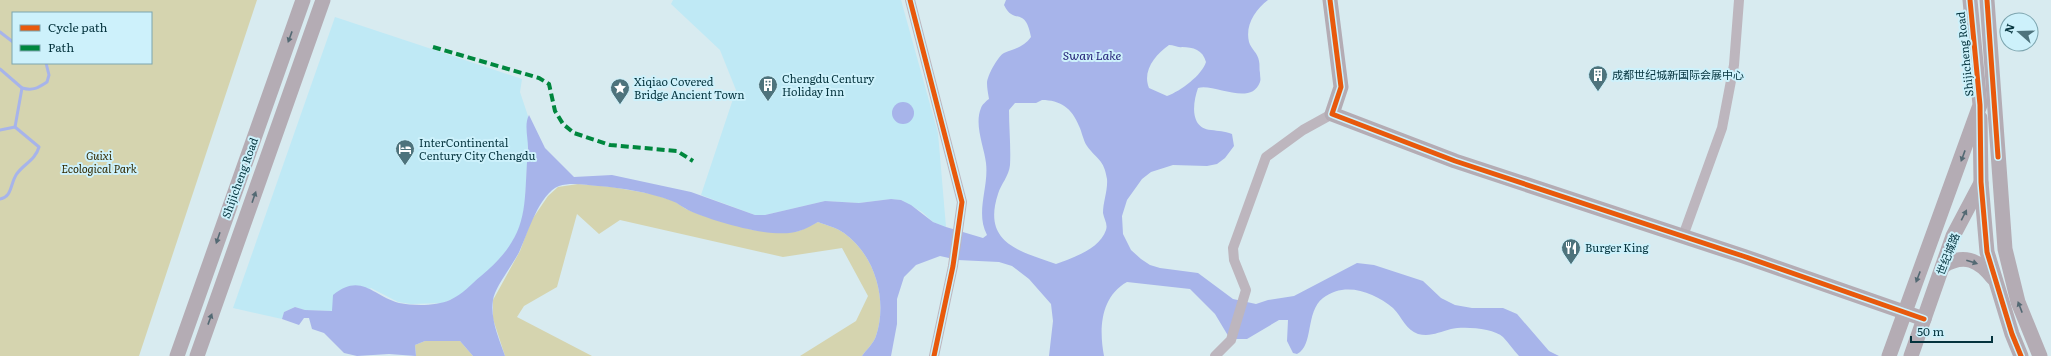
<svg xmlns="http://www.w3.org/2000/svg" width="2051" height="356" font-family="Literata,'Noto Sans SC',serif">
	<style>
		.built { fill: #bfe9f5 }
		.green { fill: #d5d4af; fill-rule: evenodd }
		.water { fill: #a7b4ea; fill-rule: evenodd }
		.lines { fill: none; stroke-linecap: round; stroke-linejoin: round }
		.stream { stroke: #a7b4ea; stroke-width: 3 }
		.street { stroke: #bdb6be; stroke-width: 10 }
		.secondary { stroke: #b4acb4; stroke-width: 15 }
		.quiet { stroke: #00873e; stroke-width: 4; stroke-dasharray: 8 4; stroke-linecap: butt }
		.cycleway-casing { stroke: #cdf1fb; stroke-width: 8 }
		.cycleway { stroke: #e8590c; stroke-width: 5 }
		.oneway { fill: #536973 }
		.labels { text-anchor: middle; stroke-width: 4; stroke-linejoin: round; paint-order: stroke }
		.street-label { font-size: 11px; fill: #04333d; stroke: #cdf1fb }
		.poi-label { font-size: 11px; fill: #04333d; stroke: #cdf1fb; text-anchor: start }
		.park-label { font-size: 11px; font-style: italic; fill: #322a02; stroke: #cdf1fb }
		.water-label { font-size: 12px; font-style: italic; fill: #272479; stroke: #cdf1fb }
	</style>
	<rect width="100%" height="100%" fill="#d8ebf0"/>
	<g class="built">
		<polygon points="673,0 901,0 938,133 946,227 933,222 922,212 901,200 891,199 859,203 825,201 765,215 755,215 701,195 736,90 720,50 671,4"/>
		<polygon points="335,17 522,79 520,92 528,116 528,143 525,207 521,225 510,247 490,269 463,294 443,303 411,304 398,302 371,288 332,311 305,310 295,307 284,312 282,319 233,308"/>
	</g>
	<g class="green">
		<path d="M0,0H257L139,356H0ZM13,13H151V63H13Z"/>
		<path d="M578,184L612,187L652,194L674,201L686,209L701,215L753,230L786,233L799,231L818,222C826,225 837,228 844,233C875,255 888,300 876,336C874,343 866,350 862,356H800L856,321L868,296L842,248L783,257L620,220L599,234L577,214L557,287L524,306L517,317L592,356H505L493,319V300L520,251L531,221L548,196L558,187Z"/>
		<polygon points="425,341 460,341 473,356 416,356 415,345"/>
	</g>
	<g class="water">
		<path d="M1006,0H1268C1255,10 1245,25 1249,42C1251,49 1258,53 1259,61C1260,65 1259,69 1260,73C1260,77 1261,79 1260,82C1251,107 1214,83 1198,88C1193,102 1189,128 1211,130C1219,131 1224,131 1232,134L1234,146L1225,158L1217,164L1207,166L1173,165L1151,172L1142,179L1127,200L1122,216L1123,234L1131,250L1141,259L1150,265L1160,268L1198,273L1233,299L1256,304L1268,300L1294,296L1357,263L1374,265L1423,281L1441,298L1455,305L1472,308H1503L1517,314L1549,351L1559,356H1519C1513,350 1509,343 1503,337C1494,328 1463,326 1451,329C1439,332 1431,337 1418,334C1406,330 1402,317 1393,308C1374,292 1345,281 1323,298C1305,312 1314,346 1297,354L1293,353L1287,341L1288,320H1279L1247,339H1230L1215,314L1190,289L1127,282C1100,297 1099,330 1104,356H1049L1053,321L1051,304L1029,279L1012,266L999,262L958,260L940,256L916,265L904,277L897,299V324L891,356H862C866,350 874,343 876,336C888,300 875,255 844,233C837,228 826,225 818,222C812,225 806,229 799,231C774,240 712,221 688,210C682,207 678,203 672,201C648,192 623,188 598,186C586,185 571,182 559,186C539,194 528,233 520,250C514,264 495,286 493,300C490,319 499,339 505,356H473L460,341H425L415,345L416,356L389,354L357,356L344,353L324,333L312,329L309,318H304L299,325L282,319L284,312L295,307L305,310L332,311L333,295C361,272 373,296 399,303C414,306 437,306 450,300C463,294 470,285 481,276C532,233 523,208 528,148C528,138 524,124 529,115L545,148L574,177L612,175L691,192L755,215H765L825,201L859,203L891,199L901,200L911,205L933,222L946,227L983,238L987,235C975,212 989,188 986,163C984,146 974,125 981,108C982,105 986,101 989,99C988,93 987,88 987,83C987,76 998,56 1004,53C1014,49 1024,47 1031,37C1025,5 1014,26 1004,5ZM1169,45C1174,45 1178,48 1182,47C1193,47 1203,50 1206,62C1202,75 1181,91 1167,96L1149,88C1142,71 1155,55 1169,45ZM1042,100C1060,100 1072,108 1079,126C1082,132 1083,140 1087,146C1097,160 1104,159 1107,179C1108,190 1103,202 1103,213C1104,219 1108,224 1106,230C1100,249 1072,258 1056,264C1019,251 982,243 998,194C1001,184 1009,176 1010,165C1011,148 1009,128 1009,110L1015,103H1036Z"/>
		<circle cx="903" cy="113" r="11"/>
	</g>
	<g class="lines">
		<g class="stream">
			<polyline points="0,32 13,42"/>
			<polyline points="0,69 22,88 15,127"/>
			<path d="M22,88C33,91 38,88 47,82L49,75L46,63"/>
			<path d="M0,130L15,127L39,147C35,161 23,164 16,175C10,185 12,197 0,199"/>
		</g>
		<g class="street">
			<polyline points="910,0 962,202 953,266 934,356"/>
			<polyline points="1683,236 1722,128 1734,65 1739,0"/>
			<polyline points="1215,356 1231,340 1246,290 1234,260 1233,248 1266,157 1303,130 1332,114"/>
		</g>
		<g class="secondary">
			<polyline points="1330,0 1341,87 1332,114 1455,161 1743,256 1924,319"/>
			<polyline points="1987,0 2005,249 2018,302 2040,356"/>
			<polyline points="1980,118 1981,182 1987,252 2012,334 2021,356"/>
			<path d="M1943,266C1964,253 1979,260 1993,278"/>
			<polyline points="177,356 303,0"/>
			<polyline points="197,356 323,0"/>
			<polyline points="1889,356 1980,105 1970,0"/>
			<polyline points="1911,356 1953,236 1981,183"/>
		</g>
		<polyline class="quiet" points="433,47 539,78 549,84 555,111 563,124 574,133 610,145 677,151 693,161"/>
		<g class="cycleway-casing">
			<g id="cycleway">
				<polyline points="910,0 962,202 953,266 934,356"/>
				<polyline points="1330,0 1341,87 1332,114 1455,161 1743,256 1924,319"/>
				<polyline points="1970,0 1980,105 1981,182 1987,252 2012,334 2021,356"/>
				<polyline points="1987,0 1998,157"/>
			</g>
		</g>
		<use href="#cycleway" class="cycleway"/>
	</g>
	<defs><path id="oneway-solid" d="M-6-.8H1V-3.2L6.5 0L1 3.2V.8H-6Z"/></defs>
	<g class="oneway">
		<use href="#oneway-solid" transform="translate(290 37) rotate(110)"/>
		<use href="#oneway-solid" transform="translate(1963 156) rotate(110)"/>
		<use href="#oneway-solid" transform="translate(254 197) rotate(-71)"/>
		<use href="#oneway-solid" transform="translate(1964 215) rotate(-63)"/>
		<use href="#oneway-solid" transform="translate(218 238) rotate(109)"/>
		<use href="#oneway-solid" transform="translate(1972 262) rotate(18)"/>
		<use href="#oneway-solid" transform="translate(1918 277) rotate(111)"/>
		<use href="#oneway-solid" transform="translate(2020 307) rotate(-111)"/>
		<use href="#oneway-solid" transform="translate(210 319) rotate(-70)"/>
	</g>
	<defs>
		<g id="building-pin" transform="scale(1)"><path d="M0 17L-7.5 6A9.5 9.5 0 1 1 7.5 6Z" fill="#4e737c" stroke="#cdf1fb"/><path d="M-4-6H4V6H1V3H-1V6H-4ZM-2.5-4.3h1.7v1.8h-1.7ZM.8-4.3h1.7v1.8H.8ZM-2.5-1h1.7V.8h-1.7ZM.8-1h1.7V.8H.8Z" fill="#fff"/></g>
		<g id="sight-pin" transform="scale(1)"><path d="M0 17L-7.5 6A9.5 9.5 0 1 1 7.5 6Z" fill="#4e737c" stroke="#cdf1fb"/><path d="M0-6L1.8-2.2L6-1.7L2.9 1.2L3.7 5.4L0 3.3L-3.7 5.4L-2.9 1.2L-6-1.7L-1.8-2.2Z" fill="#fff"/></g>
		<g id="hotel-pin" transform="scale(1)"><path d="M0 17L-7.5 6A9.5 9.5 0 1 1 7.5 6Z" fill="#4e737c" stroke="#cdf1fb"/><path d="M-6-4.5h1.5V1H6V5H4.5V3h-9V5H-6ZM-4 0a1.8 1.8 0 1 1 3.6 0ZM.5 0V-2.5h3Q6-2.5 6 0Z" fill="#fff"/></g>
		<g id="restaurant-pin" transform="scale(1)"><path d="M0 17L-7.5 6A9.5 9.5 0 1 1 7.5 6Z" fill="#4e737c" stroke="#cdf1fb"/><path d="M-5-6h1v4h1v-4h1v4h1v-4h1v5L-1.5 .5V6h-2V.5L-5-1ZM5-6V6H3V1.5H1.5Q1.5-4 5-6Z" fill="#fff"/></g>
	</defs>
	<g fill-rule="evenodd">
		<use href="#building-pin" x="1598" y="75"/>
		<use href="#building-pin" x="768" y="85"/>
		<use href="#sight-pin" x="620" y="88"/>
		<use href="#hotel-pin" x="405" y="149"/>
		<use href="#restaurant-pin" x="1571" y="248"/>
	</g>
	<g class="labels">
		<g class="street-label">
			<text transform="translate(1965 54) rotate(-96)" y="4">Shijicheng Road</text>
			<text transform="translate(240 178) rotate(-70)" y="4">Shijicheng Road</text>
			<text transform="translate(1948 254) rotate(-69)" y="4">世纪城路</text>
		</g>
		<g class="poi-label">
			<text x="1612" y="79">成都世纪城新国际会展中心</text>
			<text x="782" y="83">Chengdu Century<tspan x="782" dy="13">Holiday Inn</tspan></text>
			<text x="634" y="86">Xiqiao Covered<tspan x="634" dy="13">Bridge Ancient Town</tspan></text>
			<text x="419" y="147">InterContinental<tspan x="419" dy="13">Century City Chengdu</tspan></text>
			<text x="1585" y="252">Burger King</text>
		</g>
		<g class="park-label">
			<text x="99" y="160">Guixi<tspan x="99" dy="13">Ecological Park</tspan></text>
		</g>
		<g class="water-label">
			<text x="1092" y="60">Swan Lake</text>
		</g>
	</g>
	<rect x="12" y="12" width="140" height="52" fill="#cdf1fb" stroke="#7da5af"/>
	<rect x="20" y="25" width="20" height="6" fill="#e8590c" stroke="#7da5af"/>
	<text x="48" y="32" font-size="12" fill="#04333d">Cycle path</text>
	<rect x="20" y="45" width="20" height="6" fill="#00873e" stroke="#7da5af"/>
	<text x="48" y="52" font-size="12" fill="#04333d">Path</text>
	<g transform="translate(2019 32) rotate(290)"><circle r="19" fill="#cdf1fb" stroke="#7da5af"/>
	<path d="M0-3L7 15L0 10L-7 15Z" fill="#4e737c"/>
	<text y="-6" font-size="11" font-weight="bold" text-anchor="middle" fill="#04333d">N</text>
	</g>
	<path d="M1911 336v6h81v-6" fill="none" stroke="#04333d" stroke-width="2"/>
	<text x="1917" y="336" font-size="12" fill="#04333d" stroke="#cdf1fb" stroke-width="3" paint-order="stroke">50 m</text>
</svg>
